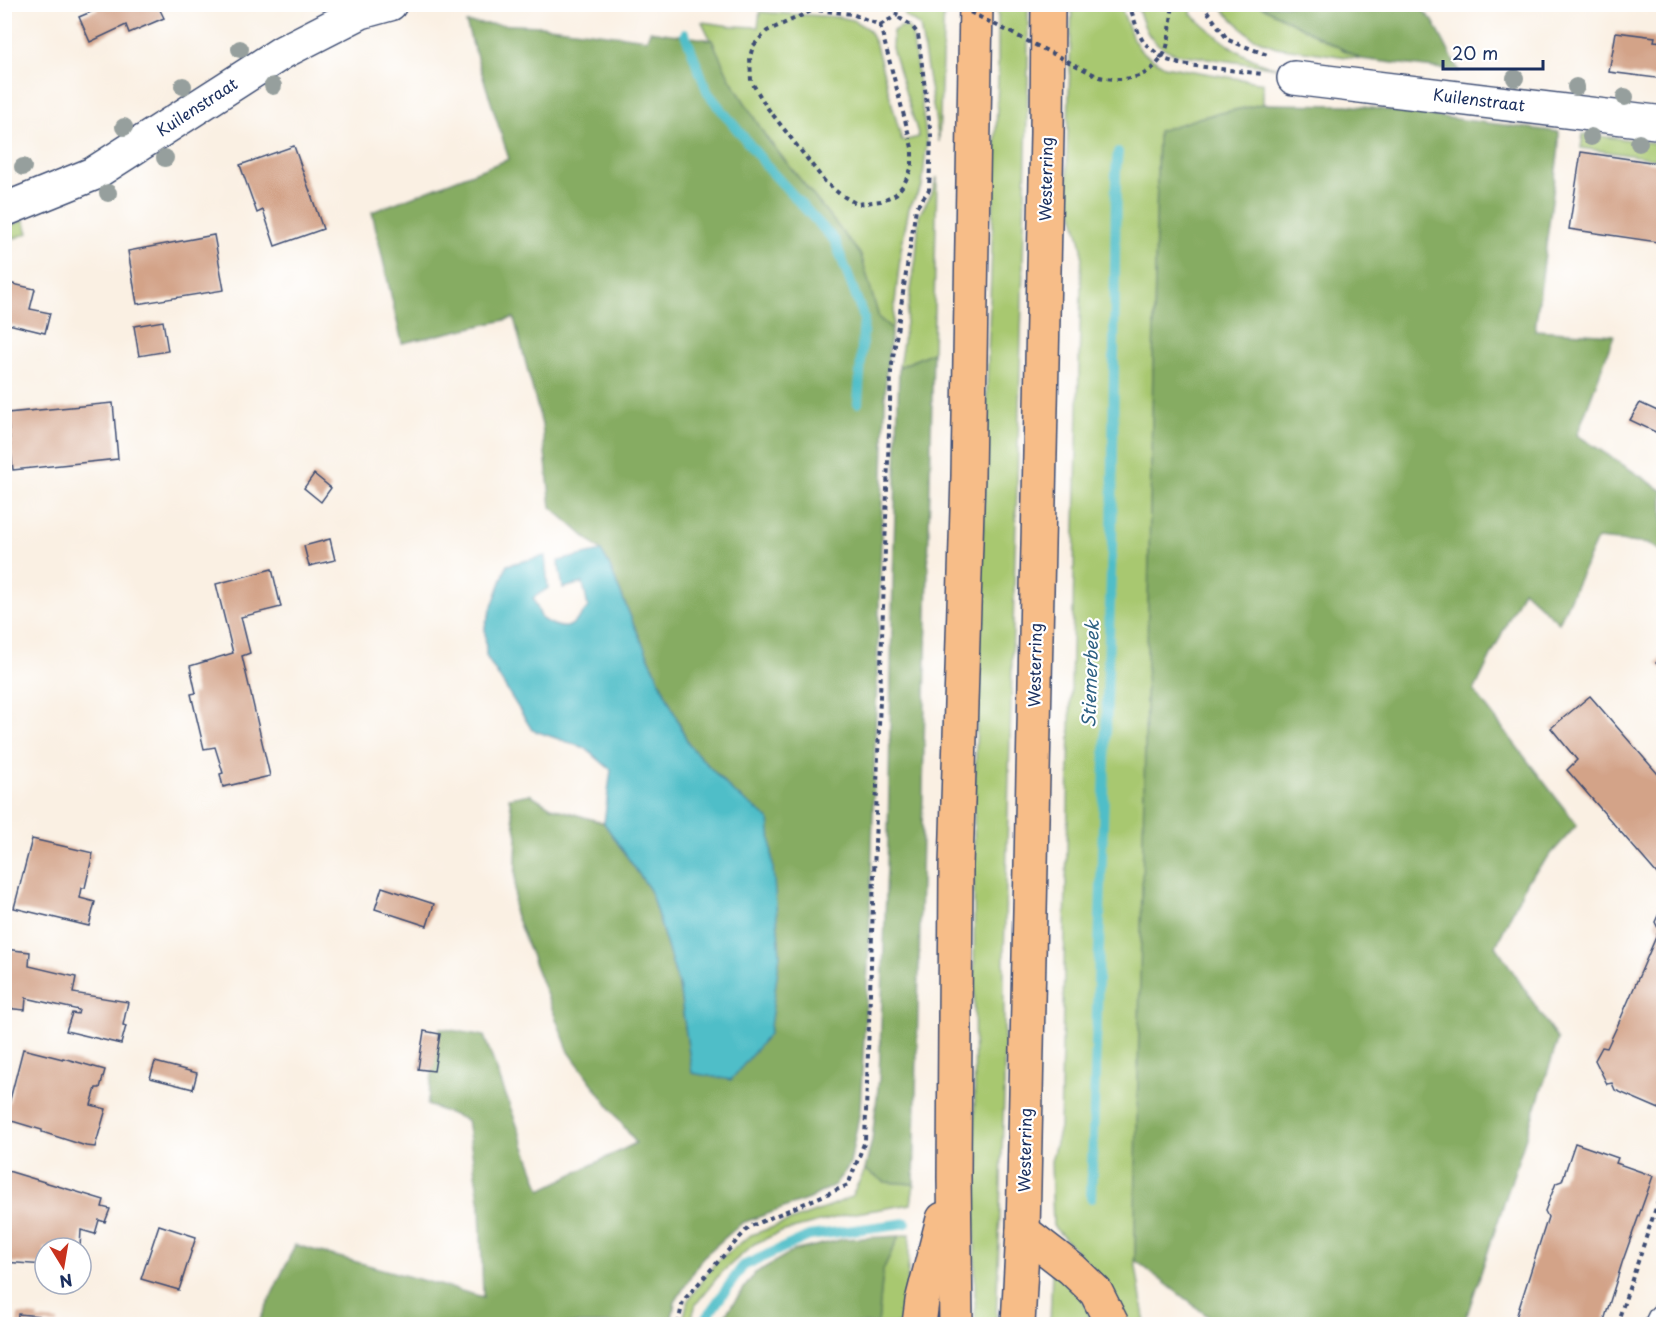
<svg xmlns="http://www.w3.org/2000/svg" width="1668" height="1329" font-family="'Playpen Sans',sans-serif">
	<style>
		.green { fill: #a8c870; stroke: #627c67; stroke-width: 1.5 }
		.forest { fill: #86ac62; stroke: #506e60; stroke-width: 1.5 }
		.water { fill: #50bec8; stroke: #367693; stroke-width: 1.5 }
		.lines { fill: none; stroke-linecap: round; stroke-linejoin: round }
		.stream { stroke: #50bec8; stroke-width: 10 }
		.building { fill: #d3a388 }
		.minor-casing { stroke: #3c4c72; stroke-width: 36 }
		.highway-casing { stroke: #3c4c72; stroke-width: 36 }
		.path { stroke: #3c4c72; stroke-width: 4; stroke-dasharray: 4.5 4.5; stroke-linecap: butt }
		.minor { stroke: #fff; stroke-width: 33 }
		.highway { stroke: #f7bd88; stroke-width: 33 }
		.path-bridge { stroke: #3c4c72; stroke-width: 4; stroke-dasharray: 4.5 4.5; stroke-linecap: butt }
		.tree { fill: #969f9d }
		.labels { text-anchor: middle; stroke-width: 4.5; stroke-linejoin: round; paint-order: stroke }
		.street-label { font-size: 16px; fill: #1b2f5e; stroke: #fff }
		.water-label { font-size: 18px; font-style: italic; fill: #2e6183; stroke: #fff }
	</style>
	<rect width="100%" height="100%" fill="#fff"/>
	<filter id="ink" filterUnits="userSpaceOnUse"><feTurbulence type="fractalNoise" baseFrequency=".0167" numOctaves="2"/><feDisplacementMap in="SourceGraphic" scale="12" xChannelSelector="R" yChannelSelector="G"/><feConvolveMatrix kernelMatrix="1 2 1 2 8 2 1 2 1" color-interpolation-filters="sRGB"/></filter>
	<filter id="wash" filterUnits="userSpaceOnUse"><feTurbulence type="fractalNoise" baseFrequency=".008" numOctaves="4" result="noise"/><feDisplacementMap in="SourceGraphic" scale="24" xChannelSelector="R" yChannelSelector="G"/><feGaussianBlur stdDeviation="1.35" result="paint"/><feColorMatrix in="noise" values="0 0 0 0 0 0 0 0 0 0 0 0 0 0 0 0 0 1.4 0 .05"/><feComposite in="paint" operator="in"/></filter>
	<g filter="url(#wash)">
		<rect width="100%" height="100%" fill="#faf0e3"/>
		<g class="green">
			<polygon points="905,5 944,5 939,142 920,26 905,16"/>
			<polygon points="998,5 1028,5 1028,82 1004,957 1004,1095 996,1324 975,1324 974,819 985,440 998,77"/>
			<polygon points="1072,5 1120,5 1133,39 1141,51 1164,66 1263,83 1263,104 1202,117 1158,132 1135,1260 1145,1324 1124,1324 1106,1282 1053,1226 1051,1161 1060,1128 1082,247 1068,195 1067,155"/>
			<path d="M1137,5H1192L1191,14C1216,36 1245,62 1279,68L1177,54C1149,45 1145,31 1137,5Z"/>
			<polygon points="1221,5 1259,5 1361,59 1276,47 1252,37 1222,9"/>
			<polygon points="760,12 839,17 853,20 868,29 876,45 902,141 919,137 892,48 893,31 900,27 907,27 912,33 927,143 922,186 909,208 901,250 892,329 879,318 861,255 766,137 729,77 702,22 731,26 758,27"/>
			<polygon points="1583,134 1663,144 1663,160 1581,148"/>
			<polygon points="937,177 933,352 899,367 916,258 919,215 932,193"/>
			<polygon points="24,220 28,233 5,242 5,228"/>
			<polygon points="865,1170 885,1182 914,1184 911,1204 850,1214 781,1232 754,1244 720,1274 696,1304 690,1324 682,1324 688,1300 715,1263 751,1235 826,1208 851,1197"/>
			<polygon points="910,1234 905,1324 878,1324 883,1270 899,1236"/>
			<polygon points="1052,1270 1083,1300 1093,1324 1050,1324"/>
		</g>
		<g class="forest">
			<polygon points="1259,5 1418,5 1433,21 1459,71 1361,59"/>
			<polygon points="466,23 541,26 647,39 650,31 712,40 729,77 766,137 861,255 879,318 892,329 886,373 869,947 860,1110 850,1164 836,1184 809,1199 742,1223 703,1257 675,1302 671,1324 258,1324 295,1245 483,1297 480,1206 467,1120 427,1105 440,1028 484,1036 541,1190 636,1143 569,1052 514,911 517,836 509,798 530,794 551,807 604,823 650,890 679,986 692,1073 768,819 732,791 689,745 634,625 609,565 601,551 551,507 542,425 514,318 402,343 372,212 509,159"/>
			<polygon points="1263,104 1348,105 1559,132 1559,147 1535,330 1614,335 1577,435 1663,491 1663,553 1650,544 1597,539 1559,623 1523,590 1474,691 1577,825 1527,881 1496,946 1558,1040 1464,1324 1218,1324 1135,1260 1135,1214 1158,131 1202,117"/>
			<polygon points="933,352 914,1184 885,1182 865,1170 872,1140 879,1079 888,839 892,620 899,367"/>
			<polygon points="899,1236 883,1270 878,1324 721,1324 722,1319 755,1273 793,1251 844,1239"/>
		</g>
		<path class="water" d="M601,551L609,565L634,625L689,745L732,791L769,819L780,954L769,1034L731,1080L692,1073L679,986L650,890L604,823L611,770L585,748L532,730L486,656L485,626L507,565L545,556L548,588L533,598L542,619C567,634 571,628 588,607L583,583L563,588L558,561Z"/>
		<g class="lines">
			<g class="stream">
				<polyline points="685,34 708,93 769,169 835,241 864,318 858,403"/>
				<polyline points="1091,1198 1112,543 1116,170 1118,152"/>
				<polyline points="702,1324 703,1322 743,1266 809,1236 906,1223"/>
			</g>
		</g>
		<g id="blocks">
			<g class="building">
				<polygon points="96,4 157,4 164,18 129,33 126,25 90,42 79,17 98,9"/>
				<polygon points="1616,32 1655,37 1654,41 1664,42 1664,79 1609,72"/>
				<polygon points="294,146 323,229 275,246 263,210 257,213 240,165"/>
				<polygon points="1581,152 1664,164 1664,243 1569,229"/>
				<polygon points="214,235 224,290 137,304 128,251"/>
				<polygon points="4,282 35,289 30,309 50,313 45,333 4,323"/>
				<polygon points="163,321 168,351 139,356 134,326"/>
				<polygon points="113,403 118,459 13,470 7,413"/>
				<polygon points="1640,403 1664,414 1664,436 1630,420"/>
				<polygon points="314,474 331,488 321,502 304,488"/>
				<polygon points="330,539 335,560 309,566 304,546"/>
				<polygon points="272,569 281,607 241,617 250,653 242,656 270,776 223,787 220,774 223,773 215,747 204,749 191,694 196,693 190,666 233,653 216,584"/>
				<polygon points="1664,655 1664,671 1656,663"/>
				<polygon points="1590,696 1664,781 1664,882 1567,770 1577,760 1551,728"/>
				<polygon points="32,839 93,853 85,888 82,888 80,898 95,902 89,926 14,908"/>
				<polygon points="382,887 434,904 427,926 375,909"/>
				<polygon points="1664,903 1664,1111 1615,1090 1612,1083 1607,1084 1595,1060 1602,1047 1607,1048 1620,1020 1659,930 1655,922"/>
				<polygon points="4,949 30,952 29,966 76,977 73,993 128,1002 123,1025 126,1026 121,1044 66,1031 72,1013 78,1014 79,1010 26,998 25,1010 4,1008"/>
				<polygon points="424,1031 440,1034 434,1071 418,1069"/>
				<polygon points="23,1049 63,1059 63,1058 105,1070 100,1088 96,1088 91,1105 106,1109 95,1147 86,1146 42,1132 42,1130 5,1119"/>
				<polygon points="155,1062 197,1073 193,1089 150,1078"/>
				<polygon points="1575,1143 1618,1158 1616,1163 1653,1176 1622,1263 1603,1324 1514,1324 1548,1217 1545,1211 1556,1183 1562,1181"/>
				<polygon points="8,1171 104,1200 102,1207 110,1209 105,1222 99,1220 95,1234 81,1230 80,1248 45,1248 45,1265 4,1262 4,1183"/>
				<polygon points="159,1225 196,1237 179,1290 141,1279"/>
				<polygon points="18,1314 39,1316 38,1319 58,1321 58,1324 17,1324"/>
			</g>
		</g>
	</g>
	<g filter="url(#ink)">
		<use href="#blocks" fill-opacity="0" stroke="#3c4c72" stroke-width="1.5"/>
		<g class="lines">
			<g class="minor-casing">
				<g id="minor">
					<polyline points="1294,78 1664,123"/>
					<polyline points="4,210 93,174 283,52 361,12 390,4"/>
					<polyline points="1662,1324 1664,1320"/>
				</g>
			</g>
			<g class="highway-casing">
				<g id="highway">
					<polyline points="1023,1231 1072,1269 1096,1292 1112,1324"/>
					<polyline points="919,1324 922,1301 943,1219"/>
					<polyline points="956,1324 954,1177 956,866 968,476 976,4"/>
					<polyline points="1018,1324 1023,1231 1047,133 1048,4"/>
				</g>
			</g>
			<g class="path">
				<polyline points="765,4 852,14 880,25"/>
				<polyline points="1130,4 1129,4 1139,34 1144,43 1164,59 1180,64 1263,74"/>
				<polyline points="1202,4 1228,40 1270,56"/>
				<polyline points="880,25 910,139"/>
				<polyline points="880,25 896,16 899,4"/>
				<polyline points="678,1324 683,1301 749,1227 848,1185 865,1141 891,371 916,208 929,190 931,136 918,34 911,25 896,16"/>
				<polyline points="1617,1324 1664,1184"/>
			</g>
			<use href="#minor" class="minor"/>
			<use href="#highway" class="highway"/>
			<g class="path-bridge">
				<polyline points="827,4 767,31 753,46 750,57 751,81 766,106 826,183 841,195 857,204 881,201 896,194 904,184 912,167 912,148 910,139"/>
				<path d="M954,4L1099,77C1126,82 1151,79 1165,52C1170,42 1171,16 1173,4"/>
			</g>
		</g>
		<g class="tree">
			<circle cx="240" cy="49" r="9"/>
			<circle cx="1515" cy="78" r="9"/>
			<circle cx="183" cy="86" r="9"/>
			<circle cx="273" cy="86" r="9"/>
			<circle cx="1576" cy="87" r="9"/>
			<circle cx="1625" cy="97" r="9"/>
			<circle cx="124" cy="127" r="9"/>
			<circle cx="1591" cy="137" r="9"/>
			<circle cx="1639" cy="143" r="9"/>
			<circle cx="165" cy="158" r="9"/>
			<circle cx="23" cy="167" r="9"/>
			<circle cx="108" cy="193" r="9"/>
		</g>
	</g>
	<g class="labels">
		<g class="street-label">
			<text transform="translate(1479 100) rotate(7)" y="6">Kuilenstraat</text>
			<text transform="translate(197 107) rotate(-33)" y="6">Kuilenstraat</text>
			<text transform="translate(1046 179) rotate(-89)" y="6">Westerring</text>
			<text transform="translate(1035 665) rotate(-89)" y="6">Westerring</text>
			<text transform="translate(1025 1150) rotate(-89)" y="6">Westerring</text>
		</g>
		<g class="water-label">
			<text transform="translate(1091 674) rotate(-88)" y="6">Stiemerbeek</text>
		</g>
	</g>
	<rect width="1668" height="1329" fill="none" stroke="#fff" stroke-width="24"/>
	<g transform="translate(63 1266) rotate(169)"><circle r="28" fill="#ffffff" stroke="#a4acbf" stroke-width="1.5"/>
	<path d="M0-4.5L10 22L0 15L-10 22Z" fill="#c8321e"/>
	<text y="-9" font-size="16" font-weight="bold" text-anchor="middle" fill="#1b2f5e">N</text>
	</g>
	<path d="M1443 60v9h100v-9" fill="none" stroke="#1b2f5e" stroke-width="3"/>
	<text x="1452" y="60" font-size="18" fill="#1b2f5e" stroke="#ffffff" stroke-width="4.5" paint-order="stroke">20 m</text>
</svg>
